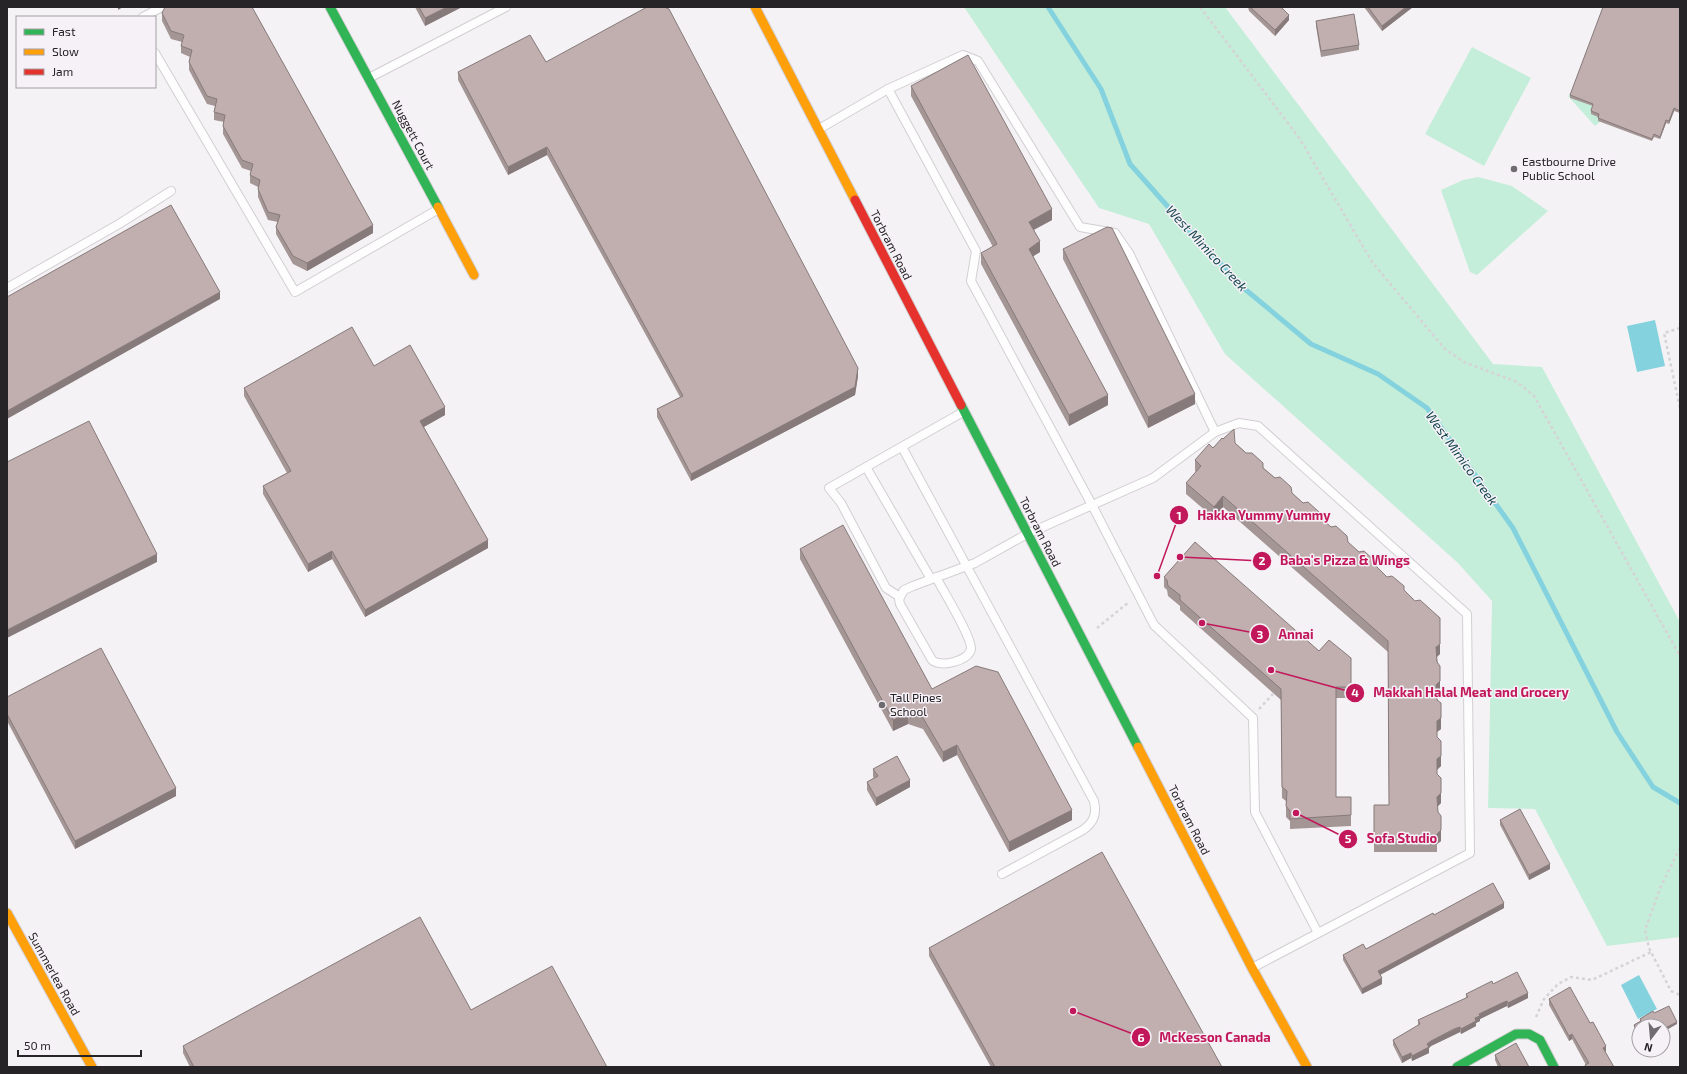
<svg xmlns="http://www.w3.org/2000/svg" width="1687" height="1074" font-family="'Exo 2',sans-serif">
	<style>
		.green { fill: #c5eeda }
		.water { fill: #84d2de }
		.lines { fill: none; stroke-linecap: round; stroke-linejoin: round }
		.stream { stroke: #84d2de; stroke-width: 5 }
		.lane-casing { stroke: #d2cfd2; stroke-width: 10 }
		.fast-casing { stroke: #d2cfd2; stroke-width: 11 }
		.slow-casing { stroke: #d2cfd2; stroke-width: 11 }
		.jam-casing { stroke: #d2cfd2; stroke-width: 11 }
		.path { stroke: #d5d3d5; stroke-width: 2.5; stroke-dasharray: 3 3; stroke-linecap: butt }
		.lane { stroke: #fefdfe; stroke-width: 8 }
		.fast { stroke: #30b455; stroke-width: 9 }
		.slow { stroke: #ff9f0a; stroke-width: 9 }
		.jam { stroke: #e5322d; stroke-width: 9 }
		.wall { fill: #a59696 }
		.shaded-wall { fill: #867a7a }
		.building { fill: #c0afae; stroke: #867a7a }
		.poi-dot { fill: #6e6c6f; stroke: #f6f1f7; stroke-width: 1.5 }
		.labels { text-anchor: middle; stroke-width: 3; stroke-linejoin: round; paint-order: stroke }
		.street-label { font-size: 12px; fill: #262426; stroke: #f6f1f7 }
		.poi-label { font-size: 12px; fill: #262426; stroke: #f6f1f7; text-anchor: start }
		.water-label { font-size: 13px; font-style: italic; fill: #12454c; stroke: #f6f1f7 }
		.leader { fill: none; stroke: #c2185b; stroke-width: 1.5 }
		.callout-dot { fill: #c2185b; stroke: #f6f1f7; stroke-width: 1.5 }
		.mark-label { font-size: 12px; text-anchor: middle; font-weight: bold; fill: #fff }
		.callout-label { font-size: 13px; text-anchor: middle; font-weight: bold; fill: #c2185b; stroke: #f6f1f7; stroke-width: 3; stroke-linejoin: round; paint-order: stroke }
	</style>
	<rect width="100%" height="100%" fill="#f5f2f6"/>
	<g class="green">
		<polygon points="964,7 1225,7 1493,364 1542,367 1680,622 1680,937 1607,946 1535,809 1488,808 1492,601 1458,563 1225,354 1149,224 1099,208"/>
		<polygon points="1472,47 1531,78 1484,166 1425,134"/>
		<polygon points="1595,72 1622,103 1595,126 1568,96"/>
		<polygon points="1478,177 1512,186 1548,211 1477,275 1470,272 1441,190 1463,180"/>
	</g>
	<g class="water">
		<polygon points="1655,320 1665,366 1637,372 1627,326"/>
		<polygon points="1639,975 1657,1009 1638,1019 1621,985"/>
	</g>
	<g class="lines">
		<polyline class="stream" points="1048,7 1101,89 1130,164 1194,236 1246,290 1311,344 1378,374 1427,408 1513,528 1617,732 1653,787 1680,803"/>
		<g class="lane-casing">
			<g id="lane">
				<polyline points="143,17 162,7"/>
				<polyline points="155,53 295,292 437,210"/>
				<polyline points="369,78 506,7"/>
				<polyline points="819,129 888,89"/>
				<polyline points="7,288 119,224 171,191"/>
				<polyline points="1215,432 1129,253 1115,233 1080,227 978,61 963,55 888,89 976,251 971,281 1092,505 1154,625 1253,718 1255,812 1318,933"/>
				<path d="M902,447L1094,801C1097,814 1094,822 1083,830L1002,874"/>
				<polyline points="866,467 931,579"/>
				<path d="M936,577C943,591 972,637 971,649C969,661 940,668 932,660L900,604L899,599L904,590L913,586L975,563L1027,534L1153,478L1215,432L1239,423L1258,426L1467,614L1470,853L1252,968"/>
				<polyline points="900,597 886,588 841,503 829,488 963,412"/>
			</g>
		</g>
		<g class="fast-casing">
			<g id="fast">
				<polyline points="330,7 438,207"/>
				<polyline points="961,405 1138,747"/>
				<polyline points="1457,1067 1516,1034 1529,1034 1540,1040 1554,1067"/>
			</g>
		</g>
		<g class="slow-casing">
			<g id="slow">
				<polyline points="755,7 855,200"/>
				<polyline points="438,207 474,275"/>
				<polyline points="1138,747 1252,968 1307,1067"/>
				<polyline points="7,913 92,1067"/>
			</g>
		</g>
		<g class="jam-casing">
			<polyline id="jam" points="855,200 961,405"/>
		</g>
		<g class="path">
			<polyline points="1200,7 1300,139 1372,262 1445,349 1464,362 1517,382 1534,396 1680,656"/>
			<polyline points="1680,328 1664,333 1680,408"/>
			<polyline points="1097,628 1129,602"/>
			<polyline points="1259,709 1273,694"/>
			<polyline points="1680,848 1661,886 1645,930 1649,948 1671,991 1680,995"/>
			<polyline points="1536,1017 1544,999 1558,984 1571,977 1592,980 1651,952"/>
		</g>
		<use href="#lane" class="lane"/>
		<use href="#fast" class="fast"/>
		<use href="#slow" class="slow"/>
		<use href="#jam" class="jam"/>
	</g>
	<g class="wall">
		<polygon points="415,7 462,7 425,26"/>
		<polygon points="1248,7 1281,7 1289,20 1275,36 1249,11"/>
		<polygon points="1364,7 1413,7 1382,31"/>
		<polygon points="1680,7 1680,113 1674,111 1669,124 1666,123 1660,139 1654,137 1652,141 1598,121 1598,117 1591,114 1591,111 1593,106 1570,98 1570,95"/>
		<polygon points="162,13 373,233 307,271 293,264 276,234 276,227 278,222 268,220 258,197 258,187 250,183 250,175 251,171 242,168 223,134 223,126 224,122 214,120 214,112 215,106 207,104 189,70 189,62 190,57 181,53 181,46 182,42 171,39 162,21"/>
		<polygon points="1316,21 1359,45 1359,50 1321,57 1316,26"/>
		<polygon points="546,62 858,376 855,395 691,481 657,417 657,409 680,397 547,155 508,175 458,80 458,72"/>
		<polygon points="911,86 1052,220 1034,230 1040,252 1033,256 1108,405 1069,426 981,264 981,253 993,247 911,96"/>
		<polygon points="1063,249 1195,404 1148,428 1063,259"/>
		<polygon points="374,366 445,415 424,427 488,548 365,617 332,559 308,572 263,494 263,486 287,473 244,396 244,388"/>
		<polygon points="1223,439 1235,443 1387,577 1404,590 1440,654 1437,657 1440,691 1437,695 1441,729 1437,732 1437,737 1441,741 1441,766 1437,769 1437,774 1441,803 1437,807 1441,841 1437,844 1437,852 1374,852 1374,805 1389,805 1388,652 1223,507 1214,518 1186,494 1186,483 1196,472 1195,471 1195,460 1213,448"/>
		<polygon points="800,549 932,689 1072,820 1009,852 957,755 943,762 923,729 908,724 893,731 800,559"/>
		<polygon points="1164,577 1319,651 1351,658 1351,698 1336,698 1336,797 1351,797 1351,826 1290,829 1290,821 1286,817 1286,801 1282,798 1281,700 1180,610 1180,606 1168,596 1167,590 1164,587"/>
		<polygon points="7,697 176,796 75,849 7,721"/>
		<polygon points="873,769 910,787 876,806 867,790 867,782 874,778 873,777"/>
		<polygon points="1500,820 1550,869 1529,880 1500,825"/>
		<polygon points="1504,908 1380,975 1382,984 1362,994 1343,960 1343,955 1366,949 1434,915"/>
		<polygon points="929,948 1222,1067 991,1067 929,956"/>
		<polygon points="1493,984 1528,998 1508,1008 1507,1006 1502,1008 1480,1019 1480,1021 1476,1023 1476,1026 1461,1034 1460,1032 1454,1035 1431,1046 1429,1048 1429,1053 1412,1061 1411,1058 1402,1063 1393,1045 1393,1040 1418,1026 1418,1020 1466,998 1466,994"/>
		<polygon points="1549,999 1590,1023 1606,1051 1605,1052 1614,1067 1585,1067 1585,1065 1586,1065 1572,1039 1569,1041 1549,1005"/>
		<polygon points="471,1010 607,1067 190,1067 183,1053 183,1046"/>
		<polygon points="1654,1013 1677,1024 1639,1026 1639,1037 1634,1027 1634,1025 1640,1021 1640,1019"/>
		<polygon points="1495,1055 1529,1067 1498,1067 1495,1060"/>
	</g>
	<g class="shaded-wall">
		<polygon points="118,7 123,7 118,10"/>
		<polygon points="447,7 462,7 425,26 425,18"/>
		<polygon points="1406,7 1413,7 1382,31 1382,26"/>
		<polygon points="1289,15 1289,20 1275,36 1275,30"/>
		<polygon points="1674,108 1674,111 1669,124 1669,121"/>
		<polygon points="1666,120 1666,123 1660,139 1660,137"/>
		<polygon points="547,147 547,155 508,175 508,167"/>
		<polygon points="1052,209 1052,220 1029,232 1029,222"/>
		<polygon points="373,225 373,233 307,271 307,263"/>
		<polygon points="1040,241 1040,252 1029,259 1029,249"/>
		<polygon points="220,292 220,299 7,419 7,411"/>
		<polygon points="858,368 858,376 855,395 691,481 691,474"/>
		<polygon points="1195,394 1195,404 1148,428 1148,417"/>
		<polygon points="1108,395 1108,405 1069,426 1069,415"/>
		<polygon points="445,407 445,415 420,429 420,421"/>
		<polygon points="1223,496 1223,507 1214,518 1214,507"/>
		<polygon points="488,540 488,548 365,617 365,610"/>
		<polygon points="332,551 332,559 308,572 308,564"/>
		<polygon points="157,554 157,562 7,638 7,630"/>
		<polygon points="1440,644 1440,654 1436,657 1436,647"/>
		<polygon points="1440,681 1440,691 1436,695 1436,685"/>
		<polygon points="908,714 908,724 893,731 893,720"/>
		<polygon points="1441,718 1441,729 1437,732 1437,721"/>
		<polygon points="957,745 957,755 943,762 943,752"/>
		<polygon points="1441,756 1441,766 1437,770 1437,759"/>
		<polygon points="910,780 910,787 876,806 876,798"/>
		<polygon points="176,788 176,796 75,849 75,841"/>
		<polygon points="1441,793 1441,803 1437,807 1437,797"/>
		<polygon points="1072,810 1072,820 1009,852 1009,842"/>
		<polygon points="1441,816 1441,841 1437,844 1437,834"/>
		<polygon points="1550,864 1550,869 1529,880 1529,875"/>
		<polygon points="1504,903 1504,908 1378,976 1378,971"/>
		<polygon points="1382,978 1382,984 1362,994 1362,989"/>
		<polygon points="1528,993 1528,998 1508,1008 1508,1003"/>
		<polygon points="1507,1001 1507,1006 1480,1019 1480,1021 1476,1023 1476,1026 1461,1034 1461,1029 1475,1018 1479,1014"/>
		<polygon points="1677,1022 1677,1024 1663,1032 1663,1029"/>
		<polygon points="1460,1027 1460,1032 1431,1046 1429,1048 1429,1053 1412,1061 1412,1056 1431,1041"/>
		<polygon points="1572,1034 1572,1039 1569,1041 1569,1036"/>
		<polygon points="1606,1046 1606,1051 1603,1053 1603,1048"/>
		<polygon points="1411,1053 1411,1058 1402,1063 1402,1057"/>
	</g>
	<g class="building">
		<polygon points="165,7 252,7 373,225 307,263 293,256 276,227 280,215 268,212 258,189 260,180 250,175 253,164 242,160 223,126 225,115 214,112 217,99 207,96 189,62 192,50 181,46 184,35 171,31 162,13"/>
		<polygon points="419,7 447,7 425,18"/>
		<polygon points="647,7 664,7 669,9 858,368 855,387 691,474 657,409 683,396 547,147 508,167 458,72 530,35 546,62"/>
		<polygon points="1250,7 1281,7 1289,15 1275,30"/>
		<polygon points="1368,7 1406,7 1382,26"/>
		<polygon points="1603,7 1680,7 1680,111 1674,108 1669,121 1666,120 1660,137 1654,134 1652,139 1598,118 1599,114 1591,111 1593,104 1570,95"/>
		<polygon points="1354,14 1359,45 1321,51 1316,21"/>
		<polygon points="968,55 1052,209 1029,222 1040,241 1029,249 1108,395 1069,415 981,253 997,244 911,86"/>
		<polygon points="171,205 220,292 7,411 7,297"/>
		<polygon points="1107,227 1112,228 1195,394 1148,417 1063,249"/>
		<polygon points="352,327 374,366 410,345 445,407 420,421 488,540 365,610 332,551 308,564 263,486 291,471 244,388"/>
		<polygon points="89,421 157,554 7,630 7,462"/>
		<polygon points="1234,429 1235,443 1246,453 1252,453 1263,463 1263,468 1275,478 1280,477 1291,487 1292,493 1303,503 1308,502 1319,512 1320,517 1331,527 1336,526 1347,536 1348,542 1359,552 1364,551 1375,561 1376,566 1387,577 1392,576 1404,586 1404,590 1415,601 1420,600 1440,618 1440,644 1436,647 1437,662 1440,666 1440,681 1436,685 1437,700 1441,703 1441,718 1437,721 1437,737 1441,741 1441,756 1437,759 1437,774 1441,778 1441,793 1437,797 1438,812 1441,816 1441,830 1437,834 1437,842 1374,842 1374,805 1389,805 1388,641 1223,496 1214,507 1186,483 1201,466 1195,460 1209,444 1213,448 1222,438 1223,439"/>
		<polygon points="843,525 932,689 976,666 998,672 1072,810 1009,842 957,745 943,752 923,718 908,714 893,720 800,549"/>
		<polygon points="1195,542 1319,651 1329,640 1351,658 1351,687 1336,687 1336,797 1351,797 1351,815 1290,819 1290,811 1286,806 1287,791 1282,787 1281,689 1180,600 1180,595 1168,586 1167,580 1164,577"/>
		<polygon points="101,648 176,788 75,841 7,714 7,697"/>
		<polygon points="897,756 910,780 876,798 867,782 878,776 873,769"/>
		<polygon points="1520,809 1550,864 1529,875 1500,820"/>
		<polygon points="1102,852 1222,1067 995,1067 929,948"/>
		<polygon points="1493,883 1504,903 1378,971 1382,978 1362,989 1343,955 1363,944 1366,949 1433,913 1434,915"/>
		<polygon points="420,917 471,1010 552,966 607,1067 194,1067 183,1046"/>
		<polygon points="1517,972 1528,993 1508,1003 1507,1001 1502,1003 1479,1014 1480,1016 1475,1018 1476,1021 1461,1029 1460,1027 1454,1029 1431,1041 1427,1044 1429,1047 1412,1056 1411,1053 1402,1057 1393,1040 1420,1024 1418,1020 1468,997 1466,994 1492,981 1493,984"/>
		<polygon points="1570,987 1590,1023 1593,1022 1606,1046 1603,1048 1614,1067 1586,1067 1585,1065 1589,1063 1572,1034 1569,1036 1549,999"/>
		<polygon points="1669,1006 1677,1022 1663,1029 1663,1026 1639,1026 1639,1035 1634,1025 1641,1021 1640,1019 1653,1011 1654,1013"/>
		<polygon points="1516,1043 1529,1067 1501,1067 1495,1055"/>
	</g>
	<g class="poi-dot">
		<circle cx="1514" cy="169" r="4"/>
		<circle cx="882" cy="705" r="4"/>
	</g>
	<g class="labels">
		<g class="street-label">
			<text transform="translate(413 135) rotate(62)" y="4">Nuggett Court</text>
			<text transform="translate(891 245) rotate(63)" y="4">Torbram Road</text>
			<text transform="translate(1040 532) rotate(63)" y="4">Torbram Road</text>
			<text transform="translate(1189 820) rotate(63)" y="4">Torbram Road</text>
			<text transform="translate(54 974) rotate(61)" y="4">Summerlea Road</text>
		</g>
		<g class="poi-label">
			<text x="1522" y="166">Eastbourne Drive<tspan x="1522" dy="14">Public School</tspan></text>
			<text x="890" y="702">Tall Pines<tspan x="890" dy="14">School</tspan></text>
		</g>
		<g class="water-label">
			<text transform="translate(1207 248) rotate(47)" y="5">West Mimico Creek</text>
			<text transform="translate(1462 458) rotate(54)" y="5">West Mimico Creek</text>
		</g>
	</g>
	<path class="leader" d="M1157 576L1179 515M1180 557L1262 561M1202 623L1260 634M1271 670L1355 693M1296 813L1348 839M1073 1011L1141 1037"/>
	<g class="callout-dot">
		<circle cx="1157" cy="576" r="4"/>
		<circle cx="1180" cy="557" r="4"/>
		<circle cx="1202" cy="623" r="4"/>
		<circle cx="1271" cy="670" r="4"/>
		<circle cx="1296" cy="813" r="4"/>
		<circle cx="1073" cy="1011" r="4"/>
		<circle cx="1179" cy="515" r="10"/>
		<circle cx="1262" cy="561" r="10"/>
		<circle cx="1260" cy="634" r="10"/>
		<circle cx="1355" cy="693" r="10"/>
		<circle cx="1348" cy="839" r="10"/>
		<circle cx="1141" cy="1037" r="10"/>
	</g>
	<g class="mark-label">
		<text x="1179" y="520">1</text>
		<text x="1262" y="565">2</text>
		<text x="1260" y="639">3</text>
		<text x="1355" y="697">4</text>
		<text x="1348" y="843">5</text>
		<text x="1141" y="1042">6</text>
	</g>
	<g class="callout-label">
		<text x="1264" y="520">Hakka Yummy Yummy</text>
		<text x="1345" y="565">Baba's Pizza &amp; Wings</text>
		<text x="1296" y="639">Annai</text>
		<text x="1471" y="697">Makkah Halal Meat and Grocery</text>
		<text x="1402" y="843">Sofa Studio</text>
		<text x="1215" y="1042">McKesson Canada</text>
	</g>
	<rect width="1687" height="1074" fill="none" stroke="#262426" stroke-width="16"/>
	<rect x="16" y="16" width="140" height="72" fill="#f6f1f7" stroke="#a39fa3"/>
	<rect x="24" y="29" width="20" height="6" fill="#30b455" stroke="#a39fa3"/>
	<text x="52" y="36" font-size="12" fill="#262426">Fast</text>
	<rect x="24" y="49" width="20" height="6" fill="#ff9f0a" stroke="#a39fa3"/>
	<text x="52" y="56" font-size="12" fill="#262426">Slow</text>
	<rect x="24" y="69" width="20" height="6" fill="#e5322d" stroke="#a39fa3"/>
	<text x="52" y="76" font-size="12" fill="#262426">Jam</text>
	<g transform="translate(1651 1038) rotate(196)"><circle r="19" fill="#f6f1f7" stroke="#a39fa3"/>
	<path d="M0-3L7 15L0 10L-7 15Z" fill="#6e6c6f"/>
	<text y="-6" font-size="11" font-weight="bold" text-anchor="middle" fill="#262426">N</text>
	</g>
	<path d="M18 1050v6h123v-6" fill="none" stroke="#262426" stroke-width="2"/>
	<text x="24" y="1050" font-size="12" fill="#262426" stroke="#f6f1f7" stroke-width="3" paint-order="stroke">50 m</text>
</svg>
